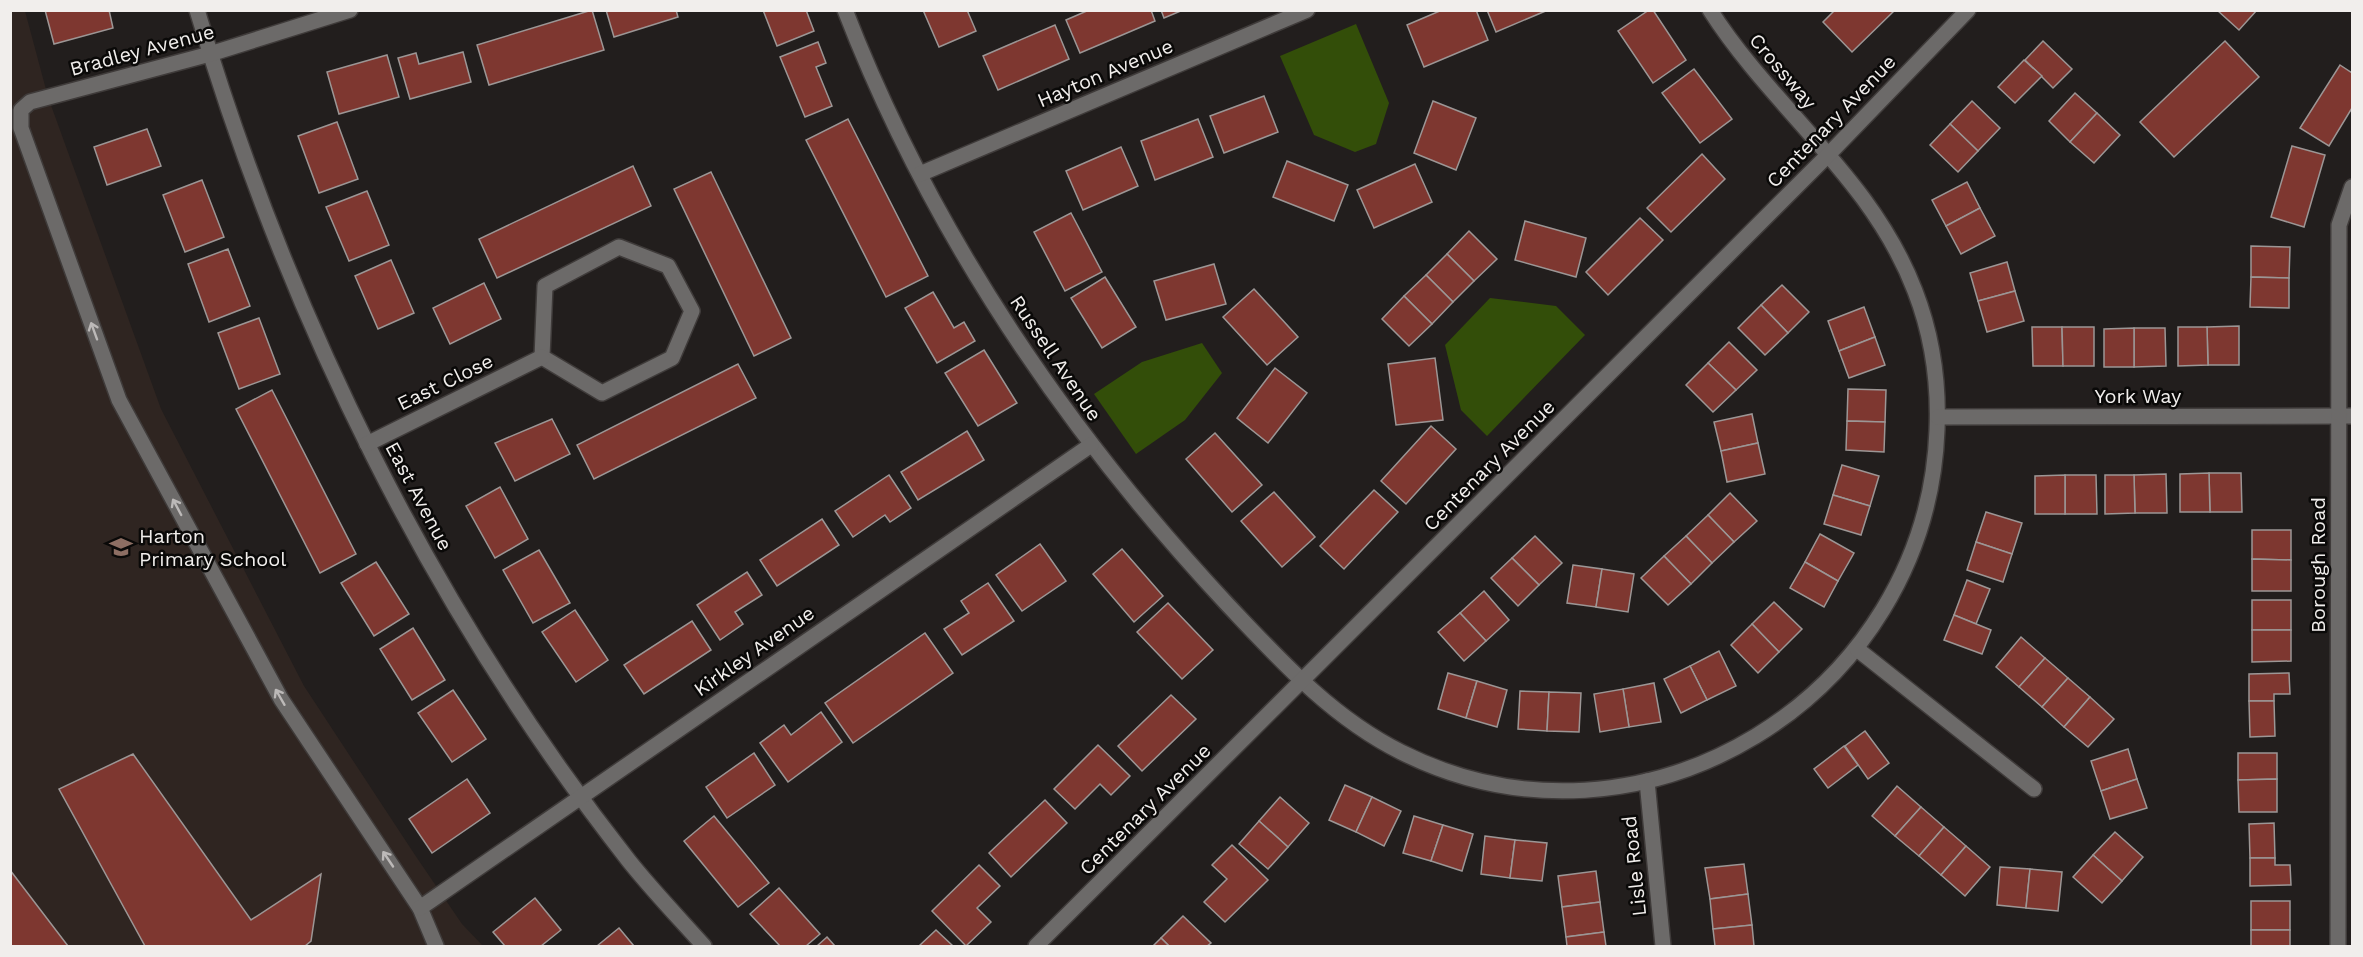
<svg xmlns="http://www.w3.org/2000/svg" width="2363" height="957" font-family="'Work Sans',sans-serif">
	<style>
		.built { fill: #2f2521 }
		.green { fill: #334e09 }
		.building { fill: #7e3730; stroke: #9c9695; stroke-width: 1.5 }
		.lines { fill: none; stroke-linecap: round; stroke-linejoin: round }
		.minor-casing { stroke: #3f3b3a; stroke-width: 18 }
		.minor { stroke: #6c6a69; stroke-width: 15 }
		.oneway { stroke: #bcb9b8 }
		.labels { text-anchor: middle; stroke-width: 5; stroke-linejoin: round; paint-order: stroke }
		.street-label { font-size: 20px; fill: #f1eeec; stroke: #0a0908 }
		.poi-label { font-size: 20px; fill: #f1eeec; stroke: #0a0908; text-anchor: start }
	</style>
	<rect width="100%" height="100%" fill="#221e1d"/>
	<polygon class="built" points="10,11 25,11 48,97 161,409 304,686 415,855 462,924 483,946 11,946"/>
	<g class="green">
		<polygon points="1356,24 1389,103 1376,144 1355,152 1314,135 1280,56"/>
		<polygon points="1490,298 1556,306 1585,335 1487,436 1461,410 1445,345"/>
		<polygon points="1202,343 1222,373 1185,420 1136,454 1094,394 1142,362"/>
	</g>
	<g class="building">
		<polygon points="45,10 109,10 113,28 54,44"/>
		<polygon points="592,10 604,50 489,85 477,45"/>
		<polygon points="606,10 676,10 678,17 614,37"/>
		<polygon points="763,10 806,10 814,31 777,46"/>
		<polygon points="923,10 967,10 976,31 939,47"/>
		<polygon points="1089,10 1151,10 1155,21 1080,53 1066,20"/>
		<polygon points="1161,10 1183,10 1164,18"/>
		<polygon points="1442,10 1476,10 1488,40 1424,67 1407,25"/>
		<polygon points="1487,10 1548,10 1496,32"/>
		<polygon points="1649,10 1653,10 1686,60 1653,83 1618,31"/>
		<polygon points="1835,10 1895,10 1852,52 1823,22"/>
		<polygon points="2217,10 2257,10 2239,30"/>
		<polygon points="1055,25 1069,59 998,90 983,56"/>
		<polygon points="2043,41 2072,69 2053,88 2025,60"/>
		<polygon points="2225,41 2259,77 2174,157 2140,122"/>
		<polygon points="818,42 826,63 816,67 832,106 805,117 780,57"/>
		<polygon points="463,52 471,82 410,99 398,58 416,53 419,64"/>
		<polygon points="387,55 399,97 339,114 327,72"/>
		<polygon points="2024,60 2042,76 2015,103 1998,87"/>
		<polygon points="2340,65 2352,73 2352,108 2329,146 2300,128"/>
		<polygon points="1694,69 1732,119 1700,143 1662,93"/>
		<polygon points="2075,93 2097,113 2070,142 2049,121"/>
		<polygon points="1264,96 1278,132 1224,153 1210,116"/>
		<polygon points="1433,101 1476,118 1456,170 1414,153"/>
		<polygon points="1972,101 2000,128 1978,151 1950,124"/>
		<polygon points="2097,113 2120,135 2094,163 2070,142"/>
		<polygon points="848,119 928,276 886,297 806,140"/>
		<polygon points="1198,119 1213,157 1155,180 1141,141"/>
		<polygon points="337,122 358,179 319,193 298,136"/>
		<polygon points="1950,124 1978,151 1958,172 1930,145"/>
		<polygon points="147,129 161,166 107,185 94,147"/>
		<polygon points="2292,146 2325,155 2304,227 2271,217"/>
		<polygon points="1121,147 1138,186 1083,210 1066,171"/>
		<polygon points="1702,154 1725,179 1671,232 1647,208"/>
		<polygon points="1287,161 1348,185 1334,221 1273,197"/>
		<polygon points="1415,164 1432,202 1374,228 1357,190"/>
		<polygon points="633,166 651,206 497,278 479,239"/>
		<polygon points="711,172 791,338 754,356 674,189"/>
		<polygon points="202,180 224,237 185,252 163,195"/>
		<polygon points="1967,182 1980,208 1946,226 1932,200"/>
		<polygon points="367,191 389,245 349,261 326,207"/>
		<polygon points="1980,208 1995,236 1961,254 1946,226"/>
		<polygon points="1071,213 1102,272 1065,291 1034,232"/>
		<polygon points="1640,218 1663,240 1608,295 1586,272"/>
		<polygon points="1525,221 1586,238 1576,277 1515,260"/>
		<polygon points="1469,231 1497,259 1474,281 1447,254"/>
		<polygon points="2251,246 2290,247 2289,278 2251,277"/>
		<polygon points="228,249 250,306 209,322 188,264"/>
		<polygon points="1447,254 1474,281 1453,302 1426,275"/>
		<polygon points="391,260 414,313 378,329 355,276"/>
		<polygon points="2007,262 2015,291 1978,301 1970,273"/>
		<polygon points="1214,264 1226,304 1166,320 1154,281"/>
		<polygon points="1426,275 1453,302 1432,324 1404,296"/>
		<polygon points="1105,277 1136,327 1102,348 1071,298"/>
		<polygon points="2251,277 2289,278 2289,308 2250,307"/>
		<polygon points="484,283 501,319 450,344 433,308"/>
		<polygon points="1782,285 1809,312 1788,333 1761,305"/>
		<polygon points="1254,289 1298,337 1267,365 1223,317"/>
		<polygon points="2015,291 2024,321 1987,332 1978,301"/>
		<polygon points="933,292 954,328 964,322 975,341 937,363 905,308"/>
		<polygon points="1404,296 1432,324 1409,346 1382,319"/>
		<polygon points="1761,305 1788,333 1765,355 1738,328"/>
		<polygon points="1864,307 1875,337 1839,351 1828,321"/>
		<polygon points="259,318 280,374 239,389 218,333"/>
		<polygon points="2239,326 2239,365 2208,365 2207,327"/>
		<polygon points="2032,327 2062,327 2063,366 2033,366"/>
		<polygon points="2062,327 2094,327 2094,366 2063,366"/>
		<polygon points="2178,327 2207,327 2208,365 2178,366"/>
		<polygon points="2134,328 2165,328 2166,366 2134,367"/>
		<polygon points="2134,328 2134,367 2104,367 2104,329"/>
		<polygon points="1875,337 1885,365 1849,378 1839,351"/>
		<polygon points="1729,342 1757,370 1736,390 1708,363"/>
		<polygon points="984,350 1017,403 978,426 945,373"/>
		<polygon points="1435,358 1443,420 1396,425 1388,364"/>
		<polygon points="1708,363 1736,390 1713,412 1686,385"/>
		<polygon points="738,364 756,398 594,479 577,445"/>
		<polygon points="1275,368 1307,393 1268,443 1237,418"/>
		<polygon points="1848,389 1886,390 1885,422 1847,421"/>
		<polygon points="272,390 356,554 320,573 236,409"/>
		<polygon points="1752,414 1758,443 1721,451 1714,422"/>
		<polygon points="552,419 570,454 515,481 495,443"/>
		<polygon points="1847,421 1885,422 1884,452 1846,450"/>
		<polygon points="1431,426 1456,449 1406,504 1381,481"/>
		<polygon points="967,431 984,460 918,500 901,472"/>
		<polygon points="1215,433 1262,485 1232,512 1186,459"/>
		<polygon points="1758,443 1765,474 1727,482 1721,451"/>
		<polygon points="1842,465 1879,476 1870,506 1833,495"/>
		<polygon points="2209,473 2241,473 2242,512 2210,512"/>
		<polygon points="2209,473 2210,512 2180,512 2180,474"/>
		<polygon points="2166,474 2167,513 2135,513 2134,475"/>
		<polygon points="889,475 911,508 890,522 885,515 853,537 835,511"/>
		<polygon points="2065,475 2096,475 2097,514 2065,514"/>
		<polygon points="2065,475 2065,514 2035,514 2035,476"/>
		<polygon points="2105,475 2134,475 2135,513 2105,514"/>
		<polygon points="500,487 528,539 495,558 466,506"/>
		<polygon points="1374,490 1398,512 1344,569 1320,546"/>
		<polygon points="1274,492 1315,537 1282,567 1241,521"/>
		<polygon points="1730,493 1757,521 1734,542 1708,515"/>
		<polygon points="1833,495 1870,506 1861,535 1824,524"/>
		<polygon points="1986,512 2022,523 2012,554 1976,542"/>
		<polygon points="1708,515 1734,542 1712,563 1686,536"/>
		<polygon points="822,519 839,545 777,586 760,560"/>
		<polygon points="2252,530 2291,530 2291,560 2252,559"/>
		<polygon points="1820,534 1854,553 1838,581 1805,562"/>
		<polygon points="1535,536 1562,563 1539,585 1512,558"/>
		<polygon points="1686,536 1712,563 1691,584 1664,556"/>
		<polygon points="1976,542 2012,554 2003,582 1967,570"/>
		<polygon points="1040,544 1066,581 1022,611 996,575"/>
		<polygon points="1122,549 1163,596 1134,622 1093,574"/>
		<polygon points="539,550 570,603 533,623 503,570"/>
		<polygon points="1664,556 1691,584 1668,605 1641,578"/>
		<polygon points="1512,558 1539,585 1518,606 1491,578"/>
		<polygon points="2252,559 2291,560 2291,591 2252,591"/>
		<polygon points="376,562 409,614 374,636 341,583"/>
		<polygon points="1805,562 1838,581 1824,607 1790,588"/>
		<polygon points="1573,565 1602,569 1596,607 1567,603"/>
		<polygon points="1602,569 1634,574 1628,612 1596,607"/>
		<polygon points="747,572 762,595 735,612 743,624 720,640 697,605"/>
		<polygon points="1967,580 1990,589 1976,624 1954,615"/>
		<polygon points="988,583 1014,621 962,655 944,629 969,613 961,601"/>
		<polygon points="1484,591 1509,620 1486,641 1460,613"/>
		<rect x="2252" y="600" width="39" height="30"/>
		<polygon points="1774,602 1802,629 1779,652 1752,624"/>
		<polygon points="1168,603 1213,650 1182,679 1137,632"/>
		<polygon points="575,610 608,660 576,682 542,632"/>
		<polygon points="1460,613 1486,641 1464,661 1438,632"/>
		<polygon points="1954,615 1991,630 1982,654 1944,640"/>
		<polygon points="692,621 711,650 644,694 624,665"/>
		<polygon points="1752,624 1779,652 1758,673 1731,645"/>
		<polygon points="413,628 445,680 412,700 380,649"/>
		<polygon points="2252,630 2291,630 2291,661 2252,662"/>
		<polygon points="925,633 953,673 853,743 825,703"/>
		<polygon points="2021,637 2045,658 2019,687 1996,667"/>
		<polygon points="1719,651 1736,686 1707,700 1690,666"/>
		<polygon points="2045,658 2068,678 2042,707 2019,687"/>
		<polygon points="1690,666 1707,700 1681,713 1664,679"/>
		<polygon points="1448,673 1477,681 1466,718 1438,709"/>
		<polygon points="2289,673 2290,694 2274,694 2274,701 2249,701 2249,674"/>
		<polygon points="2068,678 2090,697 2064,727 2042,707"/>
		<polygon points="1477,681 1507,690 1497,727 1466,718"/>
		<polygon points="1654,683 1661,722 1629,727 1623,689"/>
		<polygon points="1623,689 1629,727 1600,732 1594,694"/>
		<polygon points="453,690 486,739 452,762 418,713"/>
		<polygon points="1520,691 1549,692 1547,731 1518,729"/>
		<polygon points="1549,692 1581,693 1579,732 1547,731"/>
		<polygon points="1171,695 1196,719 1142,771 1118,746"/>
		<polygon points="2090,697 2114,719 2088,747 2064,727"/>
		<polygon points="2249,701 2274,701 2275,736 2250,737"/>
		<polygon points="821,712 842,742 788,782 760,743 784,725 791,735"/>
		<polygon points="1865,731 1889,763 1868,779 1845,746"/>
		<polygon points="1098,745 1130,776 1111,795 1100,784 1075,809 1054,789"/>
		<polygon points="1844,746 1858,765 1828,788 1814,769"/>
		<polygon points="2128,749 2137,779 2101,791 2091,761"/>
		<polygon points="754,753 775,785 727,818 706,787"/>
		<polygon points="2238,753 2277,753 2277,779 2238,780"/>
		<polygon points="133,754 251,920 321,874 311,941 305,946 145,946 59,789"/>
		<polygon points="467,779 490,813 432,853 409,819"/>
		<polygon points="2137,779 2147,808 2110,819 2101,791"/>
		<polygon points="2277,779 2277,812 2239,812 2238,780"/>
		<polygon points="1345,785 1372,797 1356,832 1329,820"/>
		<polygon points="1897,786 1921,807 1895,836 1872,816"/>
		<polygon points="1280,797 1309,823 1288,847 1259,821"/>
		<polygon points="1372,797 1401,811 1384,846 1356,832"/>
		<polygon points="1045,800 1067,823 1011,877 989,853"/>
		<polygon points="1921,807 1944,827 1919,856 1895,836"/>
		<polygon points="714,816 769,883 738,907 684,841"/>
		<polygon points="1414,816 1443,825 1431,861 1403,853"/>
		<polygon points="1259,821 1288,847 1268,869 1239,844"/>
		<polygon points="2274,823 2275,858 2250,858 2249,824"/>
		<polygon points="1443,825 1473,834 1462,871 1431,861"/>
		<polygon points="1944,827 1966,846 1941,875 1919,856"/>
		<polygon points="2115,832 2143,857 2122,881 2093,855"/>
		<polygon points="1485,836 1515,840 1510,878 1481,874"/>
		<polygon points="1515,840 1547,843 1542,881 1510,878"/>
		<polygon points="1232,845 1268,880 1225,922 1204,902 1227,879 1212,865"/>
		<polygon points="1966,846 1990,867 1965,896 1941,875"/>
		<polygon points="2093,855 2122,881 2102,903 2073,877"/>
		<polygon points="2250,858 2275,858 2275,865 2290,865 2291,885 2250,886"/>
		<polygon points="1744,864 1748,894 1710,899 1705,868"/>
		<polygon points="979,865 1000,886 977,908 991,922 966,946 932,911"/>
		<polygon points="2000,867 2030,869 2026,908 1997,905"/>
		<polygon points="2030,869 2062,872 2058,911 2026,908"/>
		<polygon points="10,870 68,946 10,946"/>
		<polygon points="1596,871 1600,902 1562,907 1558,876"/>
		<polygon points="779,888 820,934 806,946 780,946 750,914"/>
		<polygon points="1748,894 1752,925 1713,929 1710,899"/>
		<polygon points="535,898 561,930 541,946 505,946 493,932"/>
		<rect x="2251" y="901" width="39" height="29"/>
		<polygon points="1600,902 1604,932 1566,937 1562,907"/>
		<polygon points="1183,916 1211,943 1207,946 1169,946 1161,938"/>
		<polygon points="1752,925 1754,946 1715,946 1713,929"/>
		<polygon points="619,928 634,946 597,946"/>
		<polygon points="936,930 953,946 919,946"/>
		<rect x="2251" y="930" width="39" height="16"/>
		<polygon points="1604,932 1606,946 1567,946 1566,937"/>
		<polygon points="827,937 835,946 817,946"/>
		<polygon points="1161,938 1169,946 1153,946"/>
	</g>
	<g class="lines">
		<g class="minor-casing">
			<g id="minor">
				<path d="M197,10C288,316 432,610 629,861C653,891 679,918 704,946"/>
				<polyline points="350,10 210,54 30,102 21,110 21,128 119,400 281,699 420,908 436,946"/>
				<path d="M845,10C931,232 1066,431 1227,604C1280,660 1331,717 1401,752C1642,873 1927,696 1937,430C1939,383 1932,335 1915,291C1872,178 1774,110 1710,10"/>
				<polyline points="920,174 1307,10"/>
				<polygon points="619,247 668,266 692,311 672,358 602,393 542,357 545,286"/>
				<polyline points="1938,417 2352,416"/>
				<polyline points="367,444 542,357"/>
				<polyline points="1857,649 2034,789"/>
				<polyline points="1647,781 1663,946"/>
				<polyline points="420,908 1091,445"/>
				<polyline points="1036,946 1829,154 1968,10"/>
				<polyline points="2338,946 2339,225 2352,187"/>
			</g>
		</g>
		<use href="#minor" class="minor"/>
	</g>
	<defs><path id="oneway-shaft" d="M-6 0H5M1.5-3L5.5 0L1.5 3" fill="none" stroke-width="1.6" stroke-linecap="round" stroke-linejoin="round" transform="scale(1.5)"/></defs>
	<g class="oneway">
		<use href="#oneway-shaft" transform="translate(94 331) rotate(-110)"/>
		<use href="#oneway-shaft" transform="translate(177 507) rotate(-118)"/>
		<use href="#oneway-shaft" transform="translate(280 697) rotate(-120)"/>
		<use href="#oneway-shaft" transform="translate(388 859) rotate(-124)"/>
	</g>
	<defs>
		<g id="school-bare" transform="scale(1.8)"><path d="M0-5L7-2L0 1L-7-2ZM-4 1L0 2.5L4 1V4Q0 6-4 4Z" fill="#8d6e63" stroke="#0a0908" stroke-width="2.5" paint-order="stroke"/></g>
	</defs>
	<g fill-rule="evenodd">
		<use href="#school-bare" x="121" y="547"/>
	</g>
	<g class="labels">
		<g class="street-label">
			<text transform="translate(142 50) rotate(-15)" y="7">Bradley Avenue</text>
			<text transform="translate(1783 71) rotate(50)" y="7">Crossway</text>
			<text transform="translate(1105 73) rotate(-23)" y="7">Hayton Avenue</text>
			<text transform="translate(1831 121) rotate(-46)" y="7">Centenary Avenue</text>
			<text transform="translate(1056 358) rotate(56)" y="7">Russell Avenue</text>
			<text transform="translate(445 382) rotate(-26)" y="7">East Close</text>
			<text x="2138" y="403">York Way</text>
			<text transform="translate(1489 465) rotate(-45)" y="7">Centenary Avenue</text>
			<text transform="translate(419 496) rotate(62)" y="7">East Avenue</text>
			<text transform="translate(2318 565) rotate(-90)" y="7">Borough Road</text>
			<text transform="translate(754 651) rotate(-35)" y="7">Kirkley Avenue</text>
			<text transform="translate(1145 809) rotate(-45)" y="7">Centenary Avenue</text>
			<text transform="translate(1634 866) rotate(-96)" y="7">Lisle Road</text>
		</g>
		<g class="poi-label">
			<text x="139" y="543">Harton<tspan x="139" dy="23">Primary School</tspan></text>
		</g>
	</g>
	<rect width="2363" height="957" fill="none" stroke="#f1eeec" stroke-width="24"/>
</svg>
